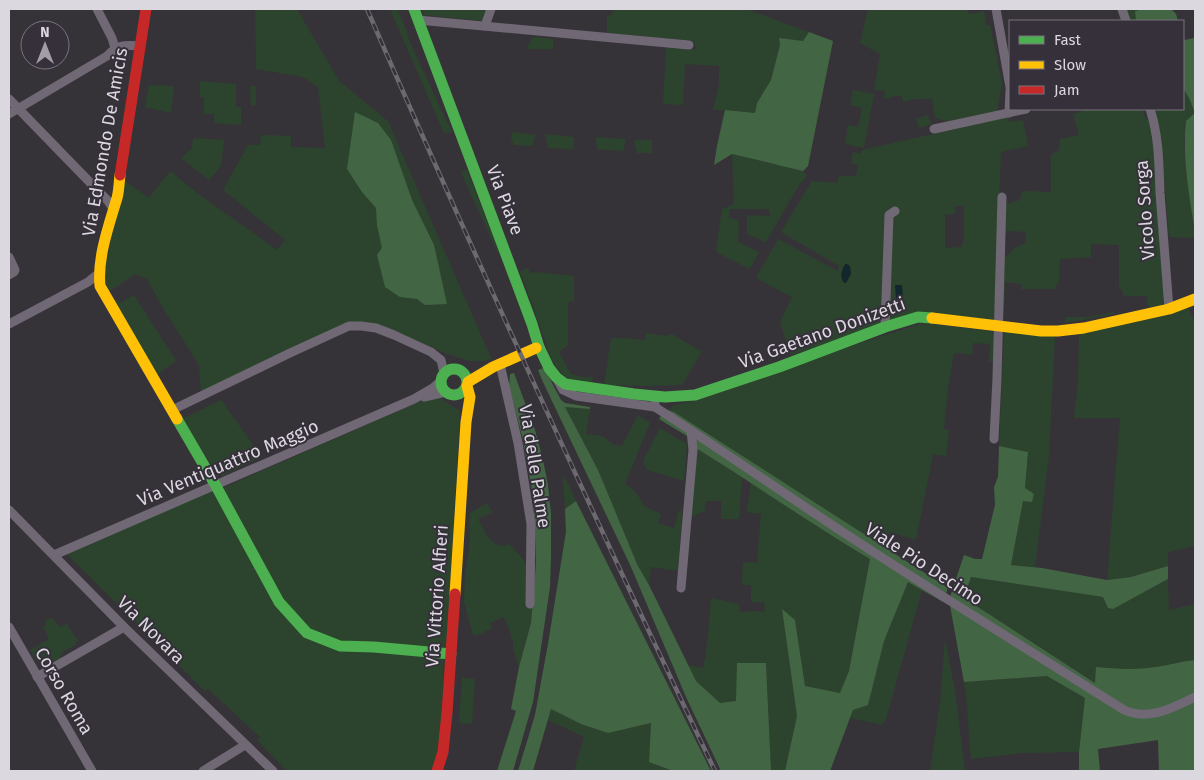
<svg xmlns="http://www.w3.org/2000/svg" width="1204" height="780" font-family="'Fira Sans',sans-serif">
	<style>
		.green { fill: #2c442d; fill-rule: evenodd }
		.forest { fill: #426643 }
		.water { fill: #11272c }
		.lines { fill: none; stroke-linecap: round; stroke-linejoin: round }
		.street { stroke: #706874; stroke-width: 9 }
		.fast { stroke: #4caf50; stroke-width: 11 }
		.slow { stroke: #ffc107; stroke-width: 11 }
		.jam { stroke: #c62828; stroke-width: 11 }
		.rail-casing { stroke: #6d6970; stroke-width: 4.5 }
		.rail { stroke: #36303b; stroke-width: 2.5; stroke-dasharray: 8; stroke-linecap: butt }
		.labels { text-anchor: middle; stroke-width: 4; stroke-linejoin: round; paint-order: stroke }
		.street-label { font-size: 18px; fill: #dcd8df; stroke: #36303b }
	</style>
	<rect width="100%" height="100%" fill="#363338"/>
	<g class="green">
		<polygon points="255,9 297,9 339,81 388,121 490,356 493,359 482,361 470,361 447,354 395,331 361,326 201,391 199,365 163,308 147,279 135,274 109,292 102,278 125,181 149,198 170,171 197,193 277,250 285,240 223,190 248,145 260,145 261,135 291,136 291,147 325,148 318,87 303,77 256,69"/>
		<polygon points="390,9 397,9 404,24 411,45 447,122 453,132 444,133"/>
		<polygon points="422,9 489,9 485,21 424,15"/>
		<polygon points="613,9 746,9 809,32 803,41 779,39 780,44 771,80 757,103 755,113 725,110 713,110 719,84 719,66 685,64 683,105 663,104 666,48 697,49 693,41 607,33 607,16 612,15"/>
		<polygon points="868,9 955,9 955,10 967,9 969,14 984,11 986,25 990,25 1002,83 997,112 948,121 935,118 932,99 915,99 903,102 901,95 884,99 885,91 874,90 880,54 860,43"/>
		<polygon points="1127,9 1144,9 1135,11 1136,21 1129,21"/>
		<polygon points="533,37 553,39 553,49 526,49"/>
		<polygon points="200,81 236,84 236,107 241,107 241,125 214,123 214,114 204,114 204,97 200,97"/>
		<polygon points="149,85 174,86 171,113 145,107"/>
		<polygon points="250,86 256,86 256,105 251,106"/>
		<polygon points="1183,88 1189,98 1195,113 1184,140 1186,173 1195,231 1195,238 1169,237 1162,149 1157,116 1155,109 1183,109"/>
		<polygon points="853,90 874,94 864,148 845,144 848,125 858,127 862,108 850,105"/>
		<polygon points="1083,109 1142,109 1146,120 1149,119 1154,150 1165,299 1160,308 1149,310 1147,296 1123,296 1123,291 1119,287 1119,245 1091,244 1091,257 1060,259 1059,282 1054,289 1021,289 1021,284 1005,282 1004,309 1001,309 1002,259 1007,256 1015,248 1025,243 1026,232 1005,231 1006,204 1020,200 1022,191 1051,192 1051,155 1059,150 1060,139 1079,135 1073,114 1083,111"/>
		<polygon points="928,115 931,124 919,128 916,119"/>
		<path d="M1008,117L1009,122L1023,120L1028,146L1001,152L994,322L942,314L857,333L791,355L780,322L792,297L756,278L778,239L838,271L839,266L781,232L812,181L837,183L839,176H856L858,165L851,164L853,152L861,154L862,150ZM955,206H964V235L962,247L945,248V214H955Z"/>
		<polygon points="512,132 536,135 532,146 514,145 511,138"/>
		<polygon points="545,134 574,137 573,149 548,148"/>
		<polygon points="596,137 626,139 623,151 597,149"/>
		<polygon points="193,138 224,140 221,166 209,180 181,158 192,148"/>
		<polygon points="634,140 652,140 652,153 637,153"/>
		<path d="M732,154C756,159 779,166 803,171L807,176L799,185L766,242L747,234V215L770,216L769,209H730L729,218L739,220L738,242L759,252L750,269L718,253L716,250L722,209L734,204Z"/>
		<polygon points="467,170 499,253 498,254 461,172"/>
		<polygon points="528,268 530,273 536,272 574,276 574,301 568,302 568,345 559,352 570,373 581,377 593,377 591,384 567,380 553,362 520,271"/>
		<polygon points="134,295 176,361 164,369 157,375 114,301 118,300 120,303"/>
		<polygon points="1188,307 1195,323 1195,546 1168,552 1168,566 1131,577 1107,580 1120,418 1074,418 1078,380 1079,333"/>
		<polygon points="1114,312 1114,314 1065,323 1065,317 1088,317"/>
		<polygon points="923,323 992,331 995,338 995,362 989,361 990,344 973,343 972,355 959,353 954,354 948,387 944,429 949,430 946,456 933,454 916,540 890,532 884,547 674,412 668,410 675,405 689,402 728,390 814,358"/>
		<polygon points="1004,332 1055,335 1049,456 1035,567 1011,565 1025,488 1028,452 999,446"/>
		<polygon points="646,333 666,336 672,334 697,349 702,351 682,385 646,386 604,385 611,338 625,338 645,340"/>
		<path d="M435,395L460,411L447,647C443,659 443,670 443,682C442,710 443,746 431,771H287L257,740L260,737L208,689L205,691L64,551L213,487L216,491Z"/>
		<polygon points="221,400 262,457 222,476 216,473 182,419"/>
		<path d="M565,407L590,409L586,434L603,436L612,444L622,446L638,415L650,423L625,484C634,488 640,498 644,506L661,514L658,523L674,528L679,510L682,511L678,571L651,567L649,585L637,564Z"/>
		<polygon points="660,428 687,444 684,481 647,470 643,461"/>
		<polygon points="696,448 742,477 739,519 721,519 721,501 705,501 705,511 691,517 694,459 698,457"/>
		<polygon points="564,475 576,501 565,509 563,480"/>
		<polygon points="751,482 833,537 870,559 849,671 840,693 805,686 795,620 782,610 797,716 785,771 771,771 766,663 737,701 720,703 696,681 688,665 703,668 706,654 711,598 739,604 740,612 756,611 765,612 764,602 751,602 751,585 742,585 743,562 757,563 761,514 747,512"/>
		<path d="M487,503L492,512L478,519C484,531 493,552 510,544L526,563L536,564L531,623L519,667L513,648V642L510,635L511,634L504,617L490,623L492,628C486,631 479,636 473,635L464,602L465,573L470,542L469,521L470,513Z"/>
		<path d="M971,577L1103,597L1108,608L1113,609L1168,579L1169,610L1195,604V660C1182,661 1169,665 1156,667C1136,670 1116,669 1096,667V683L964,598Z"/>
		<polygon points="908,582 922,590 886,719 882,725 850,718 853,710 868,705 884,641"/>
		<polygon points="52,618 60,627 67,624 78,641 75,643 76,645 61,652 62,654 60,656 62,658 46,665 42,659 37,662 30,650 49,639 43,627 47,625 45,620"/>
		<polygon points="945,639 955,691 965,771 930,771 940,703"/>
		<polygon points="1047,676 1085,698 1079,752 1023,753 971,759 966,695 964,682"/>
		<polygon points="462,678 475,679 472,724 459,723"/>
		<polygon points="551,709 581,724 608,733 651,723 649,762 673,771 574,771 584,737 548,720"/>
	</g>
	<g class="forest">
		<polygon points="1144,9 1171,9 1176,14 1178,21 1136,21 1135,11"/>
		<path d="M809,32L833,41L808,166L803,171C779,166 756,159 732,154L714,165L717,146L725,110L755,113L757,103L771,80L780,45L779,38L803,41Z"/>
		<path d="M1183,36L1184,40L1195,38V231C1189,195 1182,158 1186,121L1195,113L1189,98L1183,88Z"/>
		<polygon points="355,112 378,123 391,140 412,200 434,245 447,304 425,305 417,299 400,297 385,287 377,255 382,248 377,225 376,208 362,192 347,169"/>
		<polygon points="544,368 561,400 565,403 590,407 590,409 565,407 598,470 637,564 649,585 696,681 720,703 736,701 737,663 766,663 771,771 721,771 686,697 631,567 542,380 538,370"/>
		<polygon points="514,373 535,430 543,460 548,485 551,514 551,556 550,587 546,614 533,702 513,771 497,771 516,711 511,709 519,667 531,623 536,564 535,525 532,490 522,436 509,386 510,374"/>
		<path d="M668,410L674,412L948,588L943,602L908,582L884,641L868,705L853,710L830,771H785L797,716L782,609L795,620L805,686L840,693L849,671L870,559C811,524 754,484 696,448L695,441L659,419L663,412Z"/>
		<path d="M999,446L1028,452L1025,488L1034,494L1032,502L1023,501L1011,565L1042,568L1107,580L1131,577L1168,566V579L1113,609L1108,608L1103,597L971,577L964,598L1095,683L1096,667C1116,669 1136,670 1156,667C1169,665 1182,661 1195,660V771H1159L1158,740L1098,749L1100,771H1079V752L1085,698L1047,676L964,682L949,600L964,555L975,559H982L995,505L994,487L998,477Z"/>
		<polygon points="576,501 711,771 673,771 649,762 651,723 608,733 581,724 551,709 533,771 518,771 535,715 548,644 566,532 565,509"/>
	</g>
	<g class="water">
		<path d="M845,264H847L850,266L851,274L846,283H844C839,276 842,270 845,264Z"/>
		<polygon points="895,285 902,285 903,299 896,299"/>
	</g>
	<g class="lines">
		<g class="street">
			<polyline points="97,9 112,38 115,48"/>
			<polyline points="996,9 1010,87"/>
			<polyline points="1122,9 1126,21"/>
			<polyline points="418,20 689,45"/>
			<polyline points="485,26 491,9"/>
			<polyline points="9,99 108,201 112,207"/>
			<path d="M1150,109C1159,136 1159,165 1160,193C1163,232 1166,270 1169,309"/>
			<polyline points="1009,113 1010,90"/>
			<path d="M9,114L107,56C118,44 124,45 140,46"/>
			<polyline points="934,129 1026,109"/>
			<polyline points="9,257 15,270 14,272 9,275"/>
			<polyline points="9,324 88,282 99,273"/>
			<polyline points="885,327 889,215 895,211"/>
			<polyline points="500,364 518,443 531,524 530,604"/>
			<polyline points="557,379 563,390 576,396 655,407"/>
			<path d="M655,396V407C712,444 769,483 826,521C924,586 1024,647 1124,710C1149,721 1173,708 1195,697"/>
			<polyline points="424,397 446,392"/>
			<polyline points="172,410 290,353 349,326 361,326 376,328 394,335 431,352 441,360 444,373"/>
			<polyline points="994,439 997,378 1002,197"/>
			<polyline points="9,510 124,627 273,771"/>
			<polyline points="54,555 414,399 433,388 441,381"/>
			<polyline points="681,588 693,450 691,431"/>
			<polyline points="9,627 92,771"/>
			<polyline points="37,677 124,627"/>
			<polyline points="203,771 245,745"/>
		</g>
		<g class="fast">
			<polyline points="414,9 532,324 539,347 536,348"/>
			<polyline points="539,347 549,368 556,377 565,384 634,394 665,397 695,395 779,367 885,327 918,317 932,318"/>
			<circle cx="454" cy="382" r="13"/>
			<polyline points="177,419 216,486 279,602 307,633 340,646 374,647 451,654"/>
		</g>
		<g class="slow">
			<path d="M120,175C119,183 119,191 117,198C109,225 97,258 100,286L177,419"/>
			<polyline points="932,318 1041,331 1058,331 1084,328 1169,309 1195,299"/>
			<polyline points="468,382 493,367 536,348"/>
			<polyline points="455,594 466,422 470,397 467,386"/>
		</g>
		<g class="jam">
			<polyline points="120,175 146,9"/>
			<polyline points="437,771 443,752 447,713 455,594"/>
		</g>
		<g class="rail-casing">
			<path id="rail" d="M367,9C478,265 595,519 715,771"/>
		</g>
		<use href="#rail" class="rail"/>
	</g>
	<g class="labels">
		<g class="street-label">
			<text transform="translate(105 142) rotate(-80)" y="6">Via Edmondo De Amicis</text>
			<text transform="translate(505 200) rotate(69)" y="6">Via Piave</text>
			<text transform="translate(1145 210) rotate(-94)" y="6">Vicolo Sorga</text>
			<text transform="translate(822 333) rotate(-20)" y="6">Via Gaetano Donizetti</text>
			<text transform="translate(228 463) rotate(-23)" y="6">Via Ventiquattro Maggio</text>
			<text transform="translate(535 466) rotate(81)" y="6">Via delle Palme</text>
			<text transform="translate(924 564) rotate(33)" y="6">Viale Pio Decimo</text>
			<text transform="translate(437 596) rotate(-86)" y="6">Via Vittorio Alfieri</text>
			<text transform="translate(151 630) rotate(45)" y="6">Via Novara</text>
			<text transform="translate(64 691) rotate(60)" y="6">Corso Roma</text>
		</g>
	</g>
	<rect width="1204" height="780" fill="none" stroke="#dcd8df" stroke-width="20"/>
	<rect x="1009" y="20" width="175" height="90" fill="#36303b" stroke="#78737d"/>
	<rect x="1019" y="36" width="25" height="8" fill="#4caf50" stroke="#78737d"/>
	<text x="1054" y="45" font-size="15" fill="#dcd8df">Fast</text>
	<rect x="1019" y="61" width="25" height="8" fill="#ffc107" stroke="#78737d"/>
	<text x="1054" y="70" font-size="15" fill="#dcd8df">Slow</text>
	<rect x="1019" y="86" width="25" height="8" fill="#c62828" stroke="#78737d"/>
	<text x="1054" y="95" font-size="15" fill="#dcd8df">Jam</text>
	<g transform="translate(45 45)"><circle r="24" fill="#36303b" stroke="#78737d"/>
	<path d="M0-4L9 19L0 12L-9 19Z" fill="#a29ea5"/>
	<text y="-8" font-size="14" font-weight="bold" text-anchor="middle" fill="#dcd8df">N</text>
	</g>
</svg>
